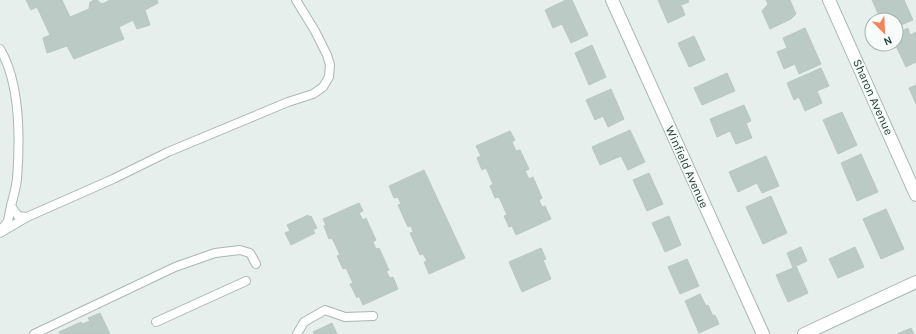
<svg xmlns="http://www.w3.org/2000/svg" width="916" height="334" font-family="Karla,sans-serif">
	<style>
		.building { fill: #bbcac4; stroke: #b8c9c2 }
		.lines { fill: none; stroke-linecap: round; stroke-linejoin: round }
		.service-casing { stroke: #a8b8b2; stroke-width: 10 }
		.minor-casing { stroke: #a8b8b2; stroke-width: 14 }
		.service { stroke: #fff; stroke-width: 8 }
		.minor { stroke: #fff; stroke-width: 12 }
		.labels { text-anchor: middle; stroke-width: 3; stroke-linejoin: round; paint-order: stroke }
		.street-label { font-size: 12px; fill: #24423a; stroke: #f7fbf9 }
	</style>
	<rect width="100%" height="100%" fill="#e6efeb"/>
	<g class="building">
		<polygon points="26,0 62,0 70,17 89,9 90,2 94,0 97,0 102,4 110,0 157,0 158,3 145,10 150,25 137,29 133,20 119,27 124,39 74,59 67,46 47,53 43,38 50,35 37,7 31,10"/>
		<polygon points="566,0 572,0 588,35 571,43 562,24 553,28 545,10"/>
		<polygon points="658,0 688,0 689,2 681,5 685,15 668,23"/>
		<polygon points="766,0 790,0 796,14 791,19 770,29 762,11 768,4"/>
		<polygon points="872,0 904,0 913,20 896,27 896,20 881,20"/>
		<polygon points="805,28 821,64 799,74 795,64 784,69 777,52 787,48 783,38"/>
		<polygon points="908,28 910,35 916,32 916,62 906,67 895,44 896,44 896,34"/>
		<polygon points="694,36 705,60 689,67 678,43"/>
		<polygon points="592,45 606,77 589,85 575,53"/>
		<polygon points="821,68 829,86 817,91 822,103 805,111 799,97 794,100 787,83"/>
		<polygon points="727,73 735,91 702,105 694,88"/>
		<polygon points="916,85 916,104 909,88"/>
		<polygon points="611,89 624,119 608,127 603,116 595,120 586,100"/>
		<polygon points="744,105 751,121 746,123 752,138 736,144 730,131 717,137 710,119"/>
		<polygon points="842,112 857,145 838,154 823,120"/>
		<polygon points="630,130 645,162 628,170 621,156 600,165 592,147"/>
		<polygon points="510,131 515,140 512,142 516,151 520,150 529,169 525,171 529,179 533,177 542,198 539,200 542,207 545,206 551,219 516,235 512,226 509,227 504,216 507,215 499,197 495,198 490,186 493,184 486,168 482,170 477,158 481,156 476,146"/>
		<polygon points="861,154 878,192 857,201 841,163"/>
		<polygon points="766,156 779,186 762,193 757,183 738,192 729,172"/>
		<polygon points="424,170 465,258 429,274 424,262 427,261 423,254 420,255 410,233 413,232 411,226 408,227 398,205 401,204 398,197 394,198 389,186"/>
		<polygon points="649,173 663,204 647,211 633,180"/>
		<polygon points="771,196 787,233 763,244 746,207"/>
		<polygon points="359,203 363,211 359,213 363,220 366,218 376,240 373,242 376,249 379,248 389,270 386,271 390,278 393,277 398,289 363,305 359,296 357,298 350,284 353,283 346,268 343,269 337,256 340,255 332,238 329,239 324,226 326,225 323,219"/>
		<polygon points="886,209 904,249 881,259 863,219"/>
		<polygon points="308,215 309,217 311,216 317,228 313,230 315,233 291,245 285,233 290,231 287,225"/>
		<polygon points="669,216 681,245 665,252 652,223"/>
		<polygon points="801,247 807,261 796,266 808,293 788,302 776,275 793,268 787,253"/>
		<polygon points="855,247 864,267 838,278 829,259"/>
		<polygon points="541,248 546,259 543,260 551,279 522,292 509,262"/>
		<polygon points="687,259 699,286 680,294 668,267"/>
		<polygon points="700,294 706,306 708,305 713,316 715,315 719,324 699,333 685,301"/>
		<polygon points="100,313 110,334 60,334 59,332 81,322 82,324 90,321 88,318"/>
		<polygon points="332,323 337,334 314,334 313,332"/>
		<polygon points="911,328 914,334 897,334"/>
	</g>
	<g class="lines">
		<g class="service-casing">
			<g id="service">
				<path d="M0,49C21,84 20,140 17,179C16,188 13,198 11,206"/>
				<polyline points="1,230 8,221 11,206 18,216 27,217"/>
				<polyline points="0,233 27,217 113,179 168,152 288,102 313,94 323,87 329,77 330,65 327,55 315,31 296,0"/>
				<polyline points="156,322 246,281"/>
				<polyline points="34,334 175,267 215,253 240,250 250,253 256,264"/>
				<polyline points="297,334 304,322 325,310 345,317 373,316"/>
			</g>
		</g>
		<g class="minor-casing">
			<g id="minor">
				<polyline points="612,0 763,334"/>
				<polyline points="829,0 916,195"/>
				<polyline points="804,334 916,282"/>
			</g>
		</g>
		<use href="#service" class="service"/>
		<use href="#minor" class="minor"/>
	</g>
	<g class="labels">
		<g class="street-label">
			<text transform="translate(873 97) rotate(66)" y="4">Sharon Avenue</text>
			<text transform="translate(687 167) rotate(66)" y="4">Winfield Avenue</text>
		</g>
	</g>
	<g transform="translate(884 32) rotate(156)"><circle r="19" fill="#f7fbf9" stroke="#a3b1ad"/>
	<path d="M0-3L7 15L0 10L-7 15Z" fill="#f4845f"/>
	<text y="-6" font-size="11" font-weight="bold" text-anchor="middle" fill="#24423a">N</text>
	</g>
</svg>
